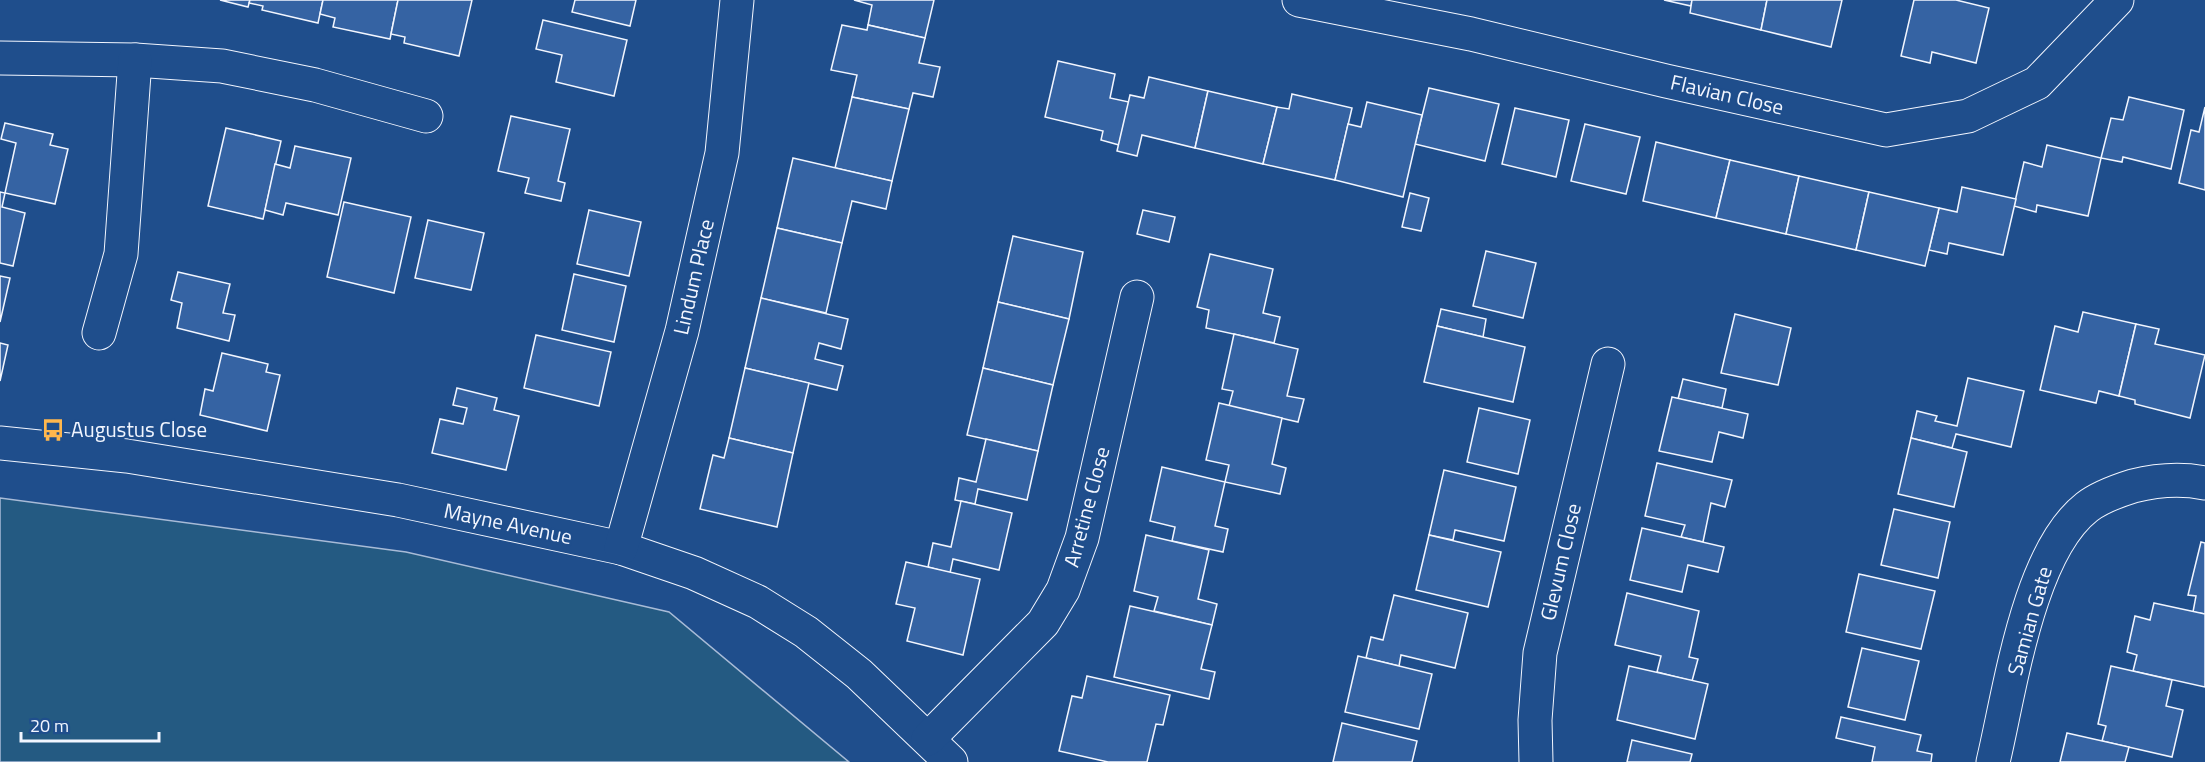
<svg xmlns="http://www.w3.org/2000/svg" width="2205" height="762" font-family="'Titillium Web',sans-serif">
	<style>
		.green { fill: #245a82; stroke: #a8bbd7; stroke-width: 1.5 }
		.building { fill: #3563a3; stroke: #f2f6ff; stroke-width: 1.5 }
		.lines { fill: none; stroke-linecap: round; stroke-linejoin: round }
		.minor-casing { stroke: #f2f6ff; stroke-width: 35 }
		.minor { stroke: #1f4e8c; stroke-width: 33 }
		.labels { text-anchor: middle; stroke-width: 4.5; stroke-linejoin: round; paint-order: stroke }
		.street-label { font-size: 21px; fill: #f2f6ff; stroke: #1f4e8c }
		.poi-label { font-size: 21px; fill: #f2f6ff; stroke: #1f4e8c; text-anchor: start }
	</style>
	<rect width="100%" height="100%" fill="#1f4e8c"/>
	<polygon class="green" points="0,498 406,552 669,612 849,762 0,762"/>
	<g class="building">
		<polygon points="220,0 250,0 248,7"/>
		<polygon points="250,0 323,0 318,23 262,10 263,6 249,3"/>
		<polygon points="323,0 398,0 390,39 333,27 335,18 320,14"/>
		<polygon points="398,0 472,0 459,56 404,43 405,37 391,34"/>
		<polygon points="575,0 636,0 630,26 572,12"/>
		<polygon points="854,0 934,0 925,38 868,25 872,5"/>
		<polygon points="1664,0 1692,0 1691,6"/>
		<polygon points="1692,0 1767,0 1761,30 1690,13"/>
		<polygon points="1767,0 1842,0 1831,47 1761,30"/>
		<polygon points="1914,0 1956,0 1989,8 1976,63 1932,52 1930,63 1901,56"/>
		<polygon points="543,20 627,40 614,96 556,82 562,55 536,49"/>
		<polygon points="842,25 867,30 868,25 925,38 919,63 940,67 933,97 913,93 909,109 852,97 857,75 831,70"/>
		<polygon points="1058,61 1115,74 1110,98 1129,102 1119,145 1101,140 1103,131 1045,117"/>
		<polygon points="1149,77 1208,91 1195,148 1142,135 1137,156 1117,151 1130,95 1144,98"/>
		<polygon points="1429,88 1499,104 1485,161 1415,144"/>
		<polygon points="1208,91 1277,107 1263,164 1195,148"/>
		<polygon points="1292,94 1352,108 1335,180 1263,164 1277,107 1289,109"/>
		<polygon points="852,97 909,109 892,181 835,168"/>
		<polygon points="2129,97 2184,110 2171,169 2123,157 2122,162 2101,158 2111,118 2123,120"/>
		<polygon points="1367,102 1422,115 1403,197 1335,180 1348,124 1361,127"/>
		<polygon points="2205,107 2205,190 2179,183 2191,130 2199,132"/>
		<polygon points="1515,108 1569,120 1556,177 1502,164"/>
		<polygon points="511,116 570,129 558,181 565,183 561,201 525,193 529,178 498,171"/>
		<polygon points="5,123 53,134 50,145 68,149 55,204 5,193 16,143 1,139"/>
		<polygon points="1585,124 1640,137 1626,194 1571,181"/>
		<polygon points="226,128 281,141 263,219 208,206"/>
		<polygon points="1656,142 1730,160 1716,218 1643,201"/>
		<polygon points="2047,145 2101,158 2088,216 2037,205 2036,212 2014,206 2024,162 2042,167"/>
		<polygon points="295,146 351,158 338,215 286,203 283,215 265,210 275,164 290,168"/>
		<polygon points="793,158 892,181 886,209 852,201 842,243 777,228"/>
		<polygon points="1730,160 1799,176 1786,234 1716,218"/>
		<polygon points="1799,176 1869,192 1856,250 1786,234"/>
		<polygon points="1962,187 2016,199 2003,255 1949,243 1947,254 1929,250 1939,208 1957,212"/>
		<polygon points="0,192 5,193 2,207 25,213 13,266 0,263"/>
		<polygon points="1869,192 1939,208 1925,266 1856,250"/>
		<polygon points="1410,193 1429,198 1421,231 1402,227"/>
		<polygon points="344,202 411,217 394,293 327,277"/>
		<polygon points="589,210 641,222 629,276 577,264"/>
		<polygon points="1143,210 1175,217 1169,242 1137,234"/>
		<polygon points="428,220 484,233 471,290 415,278"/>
		<polygon points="777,228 842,243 826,313 761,298"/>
		<polygon points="1013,236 1083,252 1069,319 998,302"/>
		<polygon points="1486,251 1536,263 1523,318 1473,306"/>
		<polygon points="1210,254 1273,269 1263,313 1280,317 1274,343 1206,328 1209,310 1197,307"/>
		<polygon points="178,272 230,284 223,313 235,315 229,341 177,328 182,303 171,300"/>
		<polygon points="574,274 626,286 614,342 562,330"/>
		<polygon points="0,276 10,278 0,322"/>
		<polygon points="761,298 848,319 841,349 819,343 815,359 843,366 837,390 745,368"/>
		<polygon points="998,302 1069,319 1053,385 983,368"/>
		<polygon points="1441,309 1486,319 1483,337 1437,326"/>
		<polygon points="2083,312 2136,324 2119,396 2099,391 2096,403 2040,390 2055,326 2078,332"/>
		<polygon points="1735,314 1791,328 1778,385 1721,373"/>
		<polygon points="2136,324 2159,329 2155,344 2205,355 2190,418 2135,404 2135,400 2119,396"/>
		<polygon points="1437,326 1525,347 1513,402 1424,382"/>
		<polygon points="1234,334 1298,349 1287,396 1304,399 1298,422 1229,406 1233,391 1222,389"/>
		<polygon points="536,335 611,352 599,406 524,388"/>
		<polygon points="0,343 8,345 0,381"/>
		<polygon points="222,353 268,364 266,372 280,375 267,431 200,415 205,389 213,391"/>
		<polygon points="745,368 809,383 793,453 729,438"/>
		<polygon points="983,368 1053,385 1038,451 967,435"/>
		<polygon points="1968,378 2024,391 2011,447 1956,434 1952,448 1911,438 1917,411 1937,416 1935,421 1957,426"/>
		<polygon points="1683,379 1726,389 1722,408 1678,399"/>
		<polygon points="457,388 497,398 494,410 519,416 506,470 432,453 440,419 463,424 467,408 453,405"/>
		<polygon points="1672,397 1748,414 1743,438 1719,432 1712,462 1659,451"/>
		<polygon points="1219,403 1282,418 1272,464 1286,468 1280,494 1225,482 1229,465 1206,460"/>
		<polygon points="1479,408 1530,420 1518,474 1467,462"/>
		<polygon points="729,438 793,453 777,527 700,509 713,455 724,458"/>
		<polygon points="1911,438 1967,452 1954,507 1898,494"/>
		<polygon points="986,439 1038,451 1027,500 978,489 975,504 955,500 959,478 976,482"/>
		<polygon points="1657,463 1732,480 1725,507 1711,503 1703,542 1681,537 1685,525 1645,516"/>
		<polygon points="1162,467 1225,482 1215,526 1228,529 1223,552 1172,541 1175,527 1150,521"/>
		<polygon points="1444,470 1516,487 1504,541 1455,530 1453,540 1429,535"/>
		<polygon points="961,501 1012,513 999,570 953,559 950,573 928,567 933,543 951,547"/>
		<polygon points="1894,509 1950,522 1938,578 1881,565"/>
		<polygon points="1642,528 1724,547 1718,572 1688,565 1682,592 1630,580"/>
		<polygon points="1146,535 1209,550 1198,599 1217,604 1212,625 1154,611 1158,597 1134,591"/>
		<polygon points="1429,535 1501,552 1488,607 1416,590"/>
		<polygon points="2201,542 2205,543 2205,614 2193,612 2196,596 2188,595"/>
		<polygon points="906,562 980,579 963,655 907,641 915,608 896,604"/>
		<polygon points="1859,574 1935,591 1921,649 1846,632"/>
		<polygon points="1627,593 1699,611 1689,657 1698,659 1692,681 1657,672 1661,656 1615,645"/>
		<polygon points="1394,595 1468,613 1455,668 1401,655 1399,666 1366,658 1371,637 1383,640"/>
		<polygon points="2154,603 2205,614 2205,687 2133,671 2137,655 2127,652 2135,616 2150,620"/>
		<polygon points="1130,606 1212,625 1201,669 1215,672 1209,699 1114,677"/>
		<polygon points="1862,648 1919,661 1905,720 1848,707"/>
		<polygon points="1358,656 1432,674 1419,729 1345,712"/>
		<polygon points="1629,666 1708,684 1695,739 1617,720"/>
		<polygon points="2111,666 2172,680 2166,706 2183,710 2172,757 2102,741 2106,726 2098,724"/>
		<polygon points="1087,676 1170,695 1163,725 1156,724 1147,762 1108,762 1059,751 1072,696 1082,698"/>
		<polygon points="1841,717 1921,735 1917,751 1932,754 1931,762 1872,762 1875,747 1836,738"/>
		<polygon points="1342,723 1417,741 1412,762 1333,762"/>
		<polygon points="2067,733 2129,747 2125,762 2060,762"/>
		<polygon points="1632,740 1692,754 1690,762 1627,762"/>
	</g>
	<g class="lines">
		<g class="minor-casing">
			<g id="minor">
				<polyline points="1299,0 1471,34 1666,81 1886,130 1968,116 2037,83 2117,0"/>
				<polyline points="0,58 135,60 222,66 315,85 426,116"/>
				<polyline points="99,333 121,254 135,60"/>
				<polyline points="0,443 127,456 398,500 621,548 694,573 758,602 806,632 859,674 951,762"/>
				<polyline points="621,548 682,331 722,153 737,0"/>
				<polyline points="928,739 1043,623 1063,590 1082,538 1137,297"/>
				<polyline points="1536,762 1535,720 1540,653 1608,364"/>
				<path d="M1993,762C2010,691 2028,553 2087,507C2100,497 2117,491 2133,486C2157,480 2180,478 2205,483"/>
			</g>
		</g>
		<use href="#minor" class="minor"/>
	</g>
	<defs>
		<g id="bus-bare" transform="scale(1.8)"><path d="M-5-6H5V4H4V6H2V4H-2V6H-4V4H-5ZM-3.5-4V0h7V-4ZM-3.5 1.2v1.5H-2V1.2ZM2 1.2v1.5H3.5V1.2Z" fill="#ffb74d" stroke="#1f4e8c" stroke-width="2.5" paint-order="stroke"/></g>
	</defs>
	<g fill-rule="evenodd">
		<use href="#bus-bare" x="53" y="430"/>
	</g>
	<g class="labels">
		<g class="street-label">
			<text transform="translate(1727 95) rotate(13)" y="7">Flavian Close</text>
			<text transform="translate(694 277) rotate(-77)" y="7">Lindum Place</text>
			<text transform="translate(1087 507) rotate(-75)" y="7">Arretine Close</text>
			<text transform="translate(508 524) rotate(12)" y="7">Mayne Avenue</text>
			<text transform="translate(1561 562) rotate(-77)" y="7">Glevum Close</text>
			<text transform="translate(2030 621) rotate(-74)" y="7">Samian Gate</text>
		</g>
		<g class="poi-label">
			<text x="71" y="437">Augustus Close</text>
		</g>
	</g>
	<path d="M21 732v9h138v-9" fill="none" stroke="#f2f6ff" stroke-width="3"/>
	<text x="30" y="732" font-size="18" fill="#f2f6ff" stroke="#1f4e8c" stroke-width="4.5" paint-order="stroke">20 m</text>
</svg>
